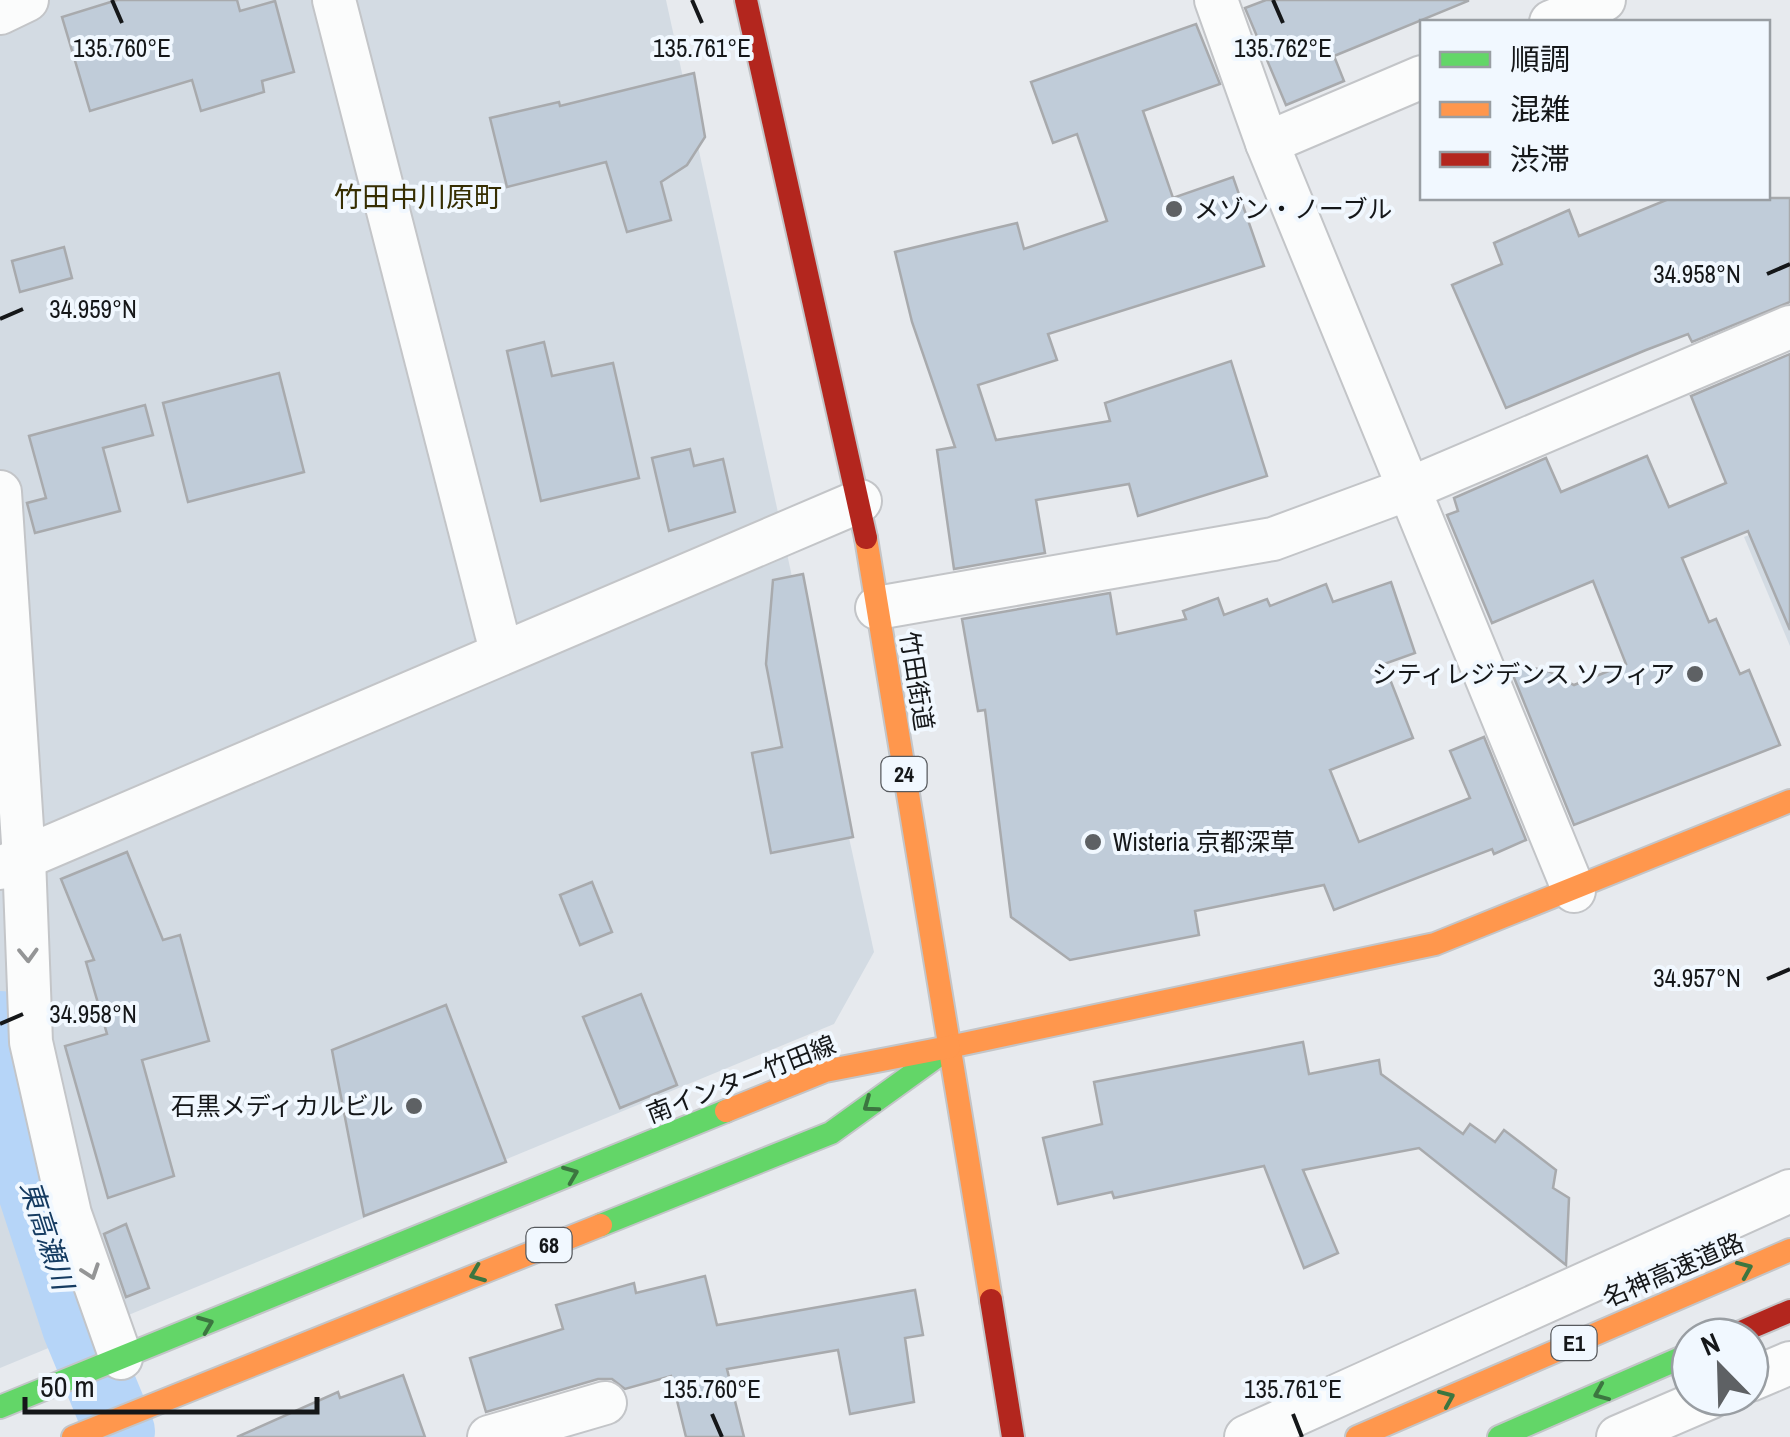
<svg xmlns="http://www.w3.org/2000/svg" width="1790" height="1437" font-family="'Archivo Narrow','Noto Sans JP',sans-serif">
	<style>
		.built { fill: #d3dbe3 }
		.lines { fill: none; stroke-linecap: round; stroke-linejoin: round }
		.river { stroke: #b6d5f8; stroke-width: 70 }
		.building { fill: #c0ccd9; stroke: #a8aaad; stroke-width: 2.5 }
		.street-casing { stroke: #c3c5c8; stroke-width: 46 }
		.fast-casing { stroke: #c3c5c8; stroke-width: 26 }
		.slow-casing { stroke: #c3c5c8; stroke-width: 26 }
		.jam-casing { stroke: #c3c5c8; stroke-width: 26 }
		.street { stroke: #fbfcfc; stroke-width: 42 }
		.fast { stroke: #63d668; stroke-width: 22 }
		.slow { stroke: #ff974d; stroke-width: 22 }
		.jam { stroke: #b3261e; stroke-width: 22 }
		.oneway { stroke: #949596 }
		.oneway2 { stroke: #3c7640 }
		.ticks { fill: none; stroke: #151719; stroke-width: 4 }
		.poi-dot { fill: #5e6164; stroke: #f1f8ff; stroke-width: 4 }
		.labels { text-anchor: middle; stroke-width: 8; stroke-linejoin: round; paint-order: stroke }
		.shield { fill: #f1f8ff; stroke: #575a5e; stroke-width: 2.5 }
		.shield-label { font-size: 22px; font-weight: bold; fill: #151719 }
		.poi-label { font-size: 25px; fill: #151719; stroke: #f1f8ff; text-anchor: start }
		.street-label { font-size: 25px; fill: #151719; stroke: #f1f8ff }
		.neighbourhood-label { font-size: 28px; fill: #362e02; stroke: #f1f8ff }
		.water-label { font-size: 28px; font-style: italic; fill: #153b61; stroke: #f1f8ff }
		.ticks-label { font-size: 25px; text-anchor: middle; fill: #151719; stroke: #f1f8ff; stroke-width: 8; stroke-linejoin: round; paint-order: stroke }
	</style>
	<rect width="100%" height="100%" fill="#e7eaee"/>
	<g class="built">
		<polygon points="0,0 666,0 874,952 834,1024 0,1368"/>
		<polygon points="1790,517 1790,646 1744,537"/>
	</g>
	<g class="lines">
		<polyline class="river" points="0,1026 11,1125 77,1327 120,1431"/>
	</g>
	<g class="building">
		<polygon points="117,0 237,0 240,11 275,1 294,72 262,81 264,92 201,111 192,80 90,111 62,17"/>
		<polygon points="1266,0 1468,0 1468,1 1334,56 1344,81 1286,105 1245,8"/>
		<polygon points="1196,24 1220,84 1143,111 1173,198 1233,177 1264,266 1048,334 1057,360 978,385 996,440 1110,421 1105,403 1231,361 1267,476 1138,516 1129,484 1036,500 1045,553 954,569 937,450 955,447 912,322 895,252 1017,223 1024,249 1107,221 1077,134 1053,143 1031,82"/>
		<polygon points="694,73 705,137 687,165 661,182 671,220 627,232 606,162 507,187 490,118 559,102 560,106"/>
		<polygon points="1671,198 1790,198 1790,302 1692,342 1688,334 1646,350 1506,408 1452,285 1502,264 1494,243 1569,210 1579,236"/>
		<polygon points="64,247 72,278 20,292 12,261"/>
		<polygon points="544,342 552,376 613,363 639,478 541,501 507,351"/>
		<polygon points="1790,354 1790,630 1748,531 1682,558 1709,622 1716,619 1740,674 1749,670 1780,745 1574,825 1508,663 1548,671 1574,685 1626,664 1593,581 1492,623 1447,515 1458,511 1454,498 1546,458 1561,492 1647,456 1669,507 1726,483 1691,396"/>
		<polygon points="279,373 304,472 188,502 163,403"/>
		<polygon points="145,405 153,435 103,448 120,511 35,533 27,503 46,498 29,436"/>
		<polygon points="690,449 694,466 723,459 735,512 669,531 652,458"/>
		<polygon points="803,574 853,837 771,853 752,753 782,747 766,664 773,580"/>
		<polygon points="1391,582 1415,653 1384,664 1413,738 1330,770 1359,842 1470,798 1450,751 1484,737 1526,840 1494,854 1492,849 1334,910 1324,885 1195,911 1199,935 1070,960 1011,917 985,710 978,711 962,619 1110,593 1117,634 1186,619 1183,611 1218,598 1224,615 1267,599 1270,606 1326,584 1333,602"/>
		<polygon points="127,852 163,940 180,935 209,1041 142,1060 174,1176 108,1198 65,1046 107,1034 86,962 94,960 61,879"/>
		<polygon points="592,882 612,932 580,945 560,895"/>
		<polygon points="641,994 677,1085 620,1108 583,1017"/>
		<polygon points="446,1005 506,1162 364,1216 332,1050"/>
		<polygon points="1303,1042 1309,1074 1379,1060 1381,1074 1463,1134 1470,1124 1495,1142 1504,1130 1556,1170 1553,1188 1569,1198 1566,1265 1419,1148 1303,1170 1338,1253 1304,1268 1264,1166 1114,1198 1112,1192 1058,1204 1043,1138 1102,1124 1094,1082"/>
		<polygon points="126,1224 149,1288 126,1297 104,1234"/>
		<polygon points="705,1276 717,1325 915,1290 923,1335 905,1338 914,1402 850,1414 838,1350 727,1369 744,1437 686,1437 671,1376 625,1389 612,1379 598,1379 486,1412 470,1358 563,1329 556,1305 634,1283 636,1293"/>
		<polygon points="403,1375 425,1437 237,1437 338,1392 340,1398"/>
	</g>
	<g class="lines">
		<g class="street-casing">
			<g id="street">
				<polyline points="334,0 501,651"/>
				<polyline points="1216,0 1267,143 1574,891"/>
				<polyline points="0,13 27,0"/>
				<polyline points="1551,22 1604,0"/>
				<polyline points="1267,143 1422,77"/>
				<polyline points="0,492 24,858 31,1042 70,1214 121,1358"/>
				<polyline points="877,608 1273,539 1411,488 1790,327"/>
				<polyline points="0,868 860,501"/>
				<polyline points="1750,1380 1790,1363"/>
				<polyline points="489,1437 605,1403"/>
				<polyline points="1246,1437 1790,1191"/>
				<polyline points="1618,1437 1711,1397"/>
			</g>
		</g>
		<g class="fast-casing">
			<g id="fast">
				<polyline points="601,1225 831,1133 939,1055"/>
				<polyline points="0,1407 726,1111"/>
				<polyline points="1499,1437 1690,1354"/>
			</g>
		</g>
		<g class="slow-casing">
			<g id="slow">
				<polyline points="866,538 991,1300"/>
				<polyline points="949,1047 1435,944 1790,801"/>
				<polyline points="726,1111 825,1071 949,1047"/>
				<polyline points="73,1437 601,1225"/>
				<polyline points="1357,1437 1790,1250"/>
			</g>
		</g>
		<g class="jam-casing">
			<g id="jam">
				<polyline points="746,0 866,538"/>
				<polyline points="991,1300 1013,1437"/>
				<polyline points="1729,1337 1790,1311"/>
			</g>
		</g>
		<use href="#street" class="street"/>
		<use href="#fast" class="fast"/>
		<use href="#slow" class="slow"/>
		<use href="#jam" class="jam"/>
	</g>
	<defs><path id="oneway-chevron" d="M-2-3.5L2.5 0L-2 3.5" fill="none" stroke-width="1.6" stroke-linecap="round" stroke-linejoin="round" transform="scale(2.5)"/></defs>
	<g class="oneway">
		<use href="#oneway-chevron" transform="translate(28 955) rotate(88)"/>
		<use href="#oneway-chevron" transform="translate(91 1272) rotate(71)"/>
	</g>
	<g class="oneway2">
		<use href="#oneway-chevron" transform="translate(870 1105) rotate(144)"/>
		<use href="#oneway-chevron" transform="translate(571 1174) rotate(-22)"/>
		<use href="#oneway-chevron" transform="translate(1745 1269) rotate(-23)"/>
		<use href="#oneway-chevron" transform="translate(477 1274) rotate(158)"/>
		<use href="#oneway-chevron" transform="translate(206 1324) rotate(-22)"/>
		<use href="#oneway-chevron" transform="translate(1601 1393) rotate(157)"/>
		<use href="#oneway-chevron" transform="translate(1447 1398) rotate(-23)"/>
	</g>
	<path class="ticks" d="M112,0L122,23M692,0L702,23M1273,0L1283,23M1767,274L1790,264M0,319L23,309M1767,979L1790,969M0,1024L23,1014M712,1414L722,1437M1293,1414L1302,1437"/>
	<g class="poi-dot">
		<circle cx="1174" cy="209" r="10"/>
		<circle cx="1695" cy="674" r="10"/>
		<circle cx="1093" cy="842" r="10"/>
		<circle cx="414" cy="1106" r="10"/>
	</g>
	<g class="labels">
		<g class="shield">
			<rect x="881.5" y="757" width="45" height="34" rx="8"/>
			<rect x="526.5" y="1228" width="45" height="34" rx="8"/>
			<rect x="1551.5" y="1326" width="45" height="34" rx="8"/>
		</g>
		<g class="shield-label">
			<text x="904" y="782">24</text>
			<text x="549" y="1253">68</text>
			<text x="1574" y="1351">E1</text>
		</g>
		<g class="poi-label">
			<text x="1194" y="218">メゾン・ノーブル</text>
			<text x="1675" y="683" text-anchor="end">シティレジデンス ソフィア</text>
			<text x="1113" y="851">Wisteria 京都深草</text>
			<text x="394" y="1115" text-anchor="end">石黒メディカルビル</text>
		</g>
		<g class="street-label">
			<text transform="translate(917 681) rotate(81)" y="9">竹田街道</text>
			<text transform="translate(741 1079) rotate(-21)" y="9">南インター竹田線</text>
			<text transform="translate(1673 1270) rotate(-23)" y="9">名神高速道路</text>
		</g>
		<g class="neighbourhood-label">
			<text x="418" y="207">竹田中川原町</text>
		</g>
		<g class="water-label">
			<text transform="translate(47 1235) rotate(72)" y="10">東高瀬川</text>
		</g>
	</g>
	<g class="ticks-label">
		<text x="122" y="57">135.760°E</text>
		<text x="702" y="57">135.761°E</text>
		<text x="1283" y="57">135.762°E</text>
		<text x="1697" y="283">34.958°N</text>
		<text x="93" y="318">34.959°N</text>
		<text x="1697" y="987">34.957°N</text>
		<text x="93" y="1023">34.958°N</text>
		<text x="712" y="1398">135.760°E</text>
		<text x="1293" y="1398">135.761°E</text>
	</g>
	<rect x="1420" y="20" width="350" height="180" fill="#f1f8ff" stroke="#999ea3" stroke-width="2.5"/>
	<rect x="1440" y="52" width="50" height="15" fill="#63d668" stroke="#999ea3" stroke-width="2.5"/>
	<text x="1510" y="70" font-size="30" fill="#151719">順調</text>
	<rect x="1440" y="102" width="50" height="15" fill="#ff974d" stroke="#999ea3" stroke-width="2.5"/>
	<text x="1510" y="120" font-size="30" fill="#151719">混雑</text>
	<rect x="1440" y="152" width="50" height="15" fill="#b3261e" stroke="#999ea3" stroke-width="2.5"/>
	<text x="1510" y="170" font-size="30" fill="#151719">渋滞</text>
	<g transform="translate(1720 1367) rotate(337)"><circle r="48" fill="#f1f8ff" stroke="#999ea3" stroke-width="2.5"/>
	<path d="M0-8L18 38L0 25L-18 38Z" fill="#5e6164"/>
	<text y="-15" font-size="28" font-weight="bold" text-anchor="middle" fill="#151719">N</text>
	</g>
	<path d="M25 1397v15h292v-15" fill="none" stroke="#151719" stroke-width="5"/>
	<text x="40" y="1397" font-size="30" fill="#151719" stroke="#f1f8ff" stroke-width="8" paint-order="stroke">50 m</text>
</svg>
